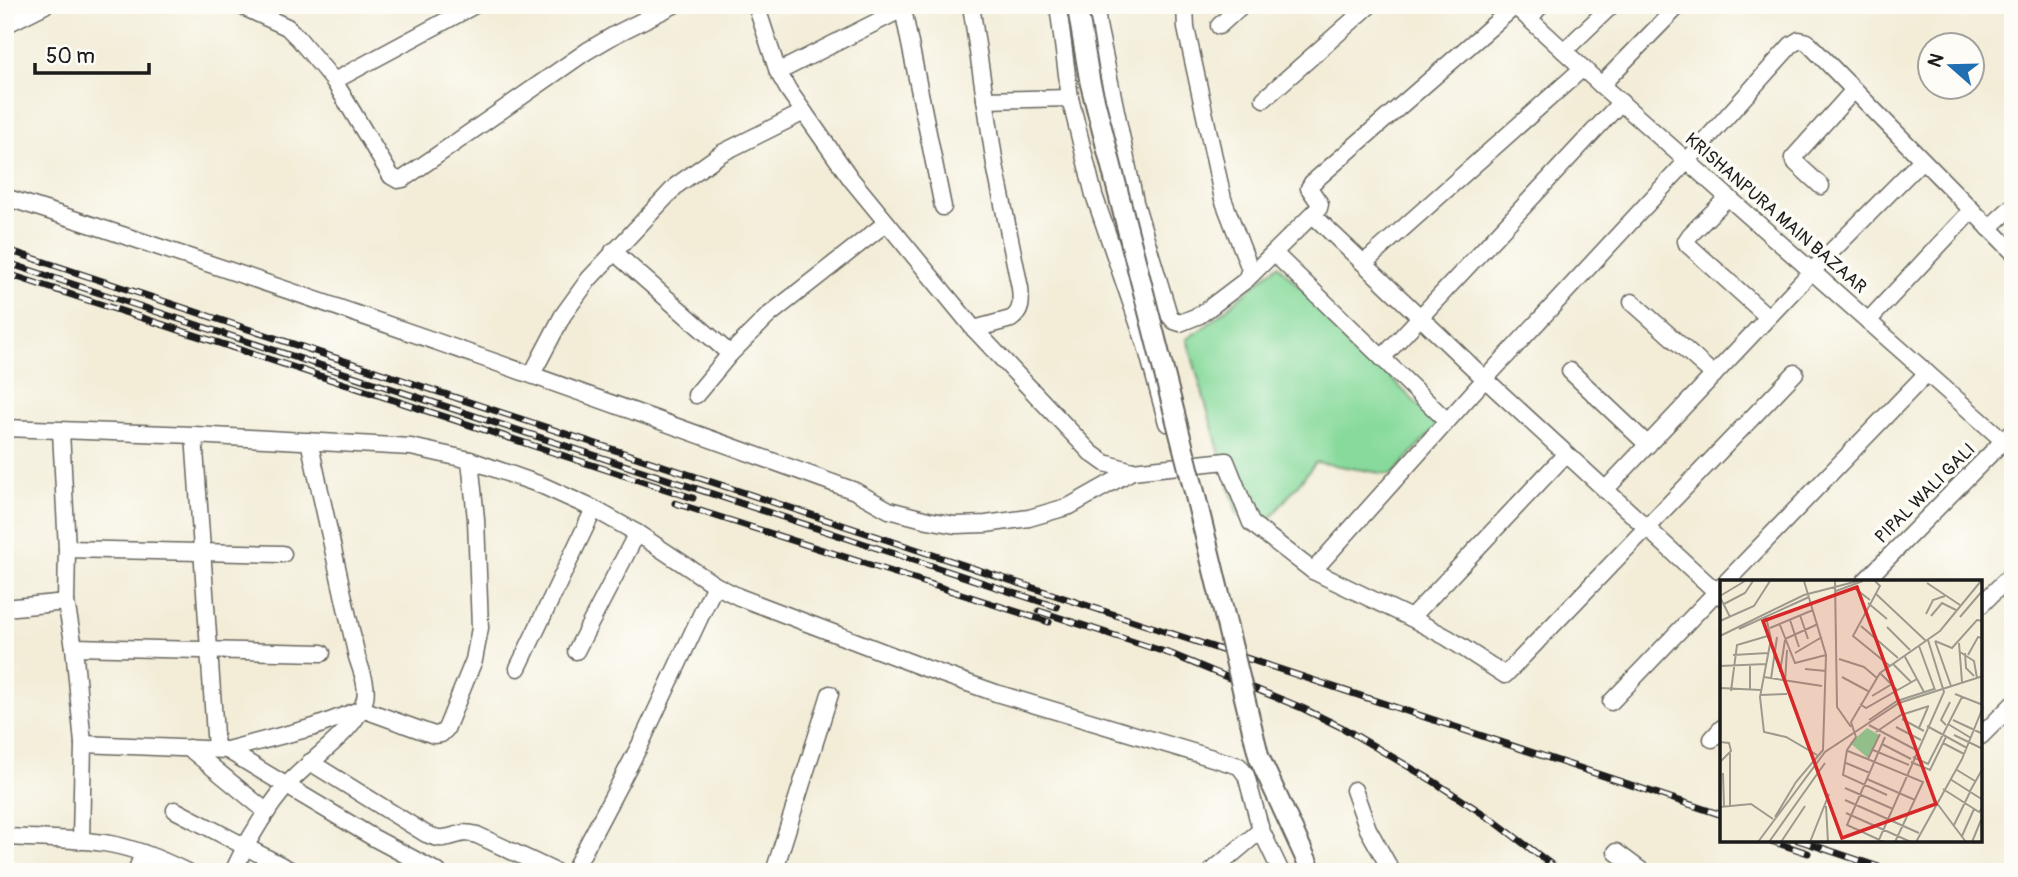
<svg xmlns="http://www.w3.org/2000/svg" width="2018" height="877" font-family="Pangolin,sans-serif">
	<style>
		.green { fill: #87da9b; stroke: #527b5c; stroke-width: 2 }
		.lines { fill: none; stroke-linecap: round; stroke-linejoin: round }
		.minor-casing { stroke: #67655e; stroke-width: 19 }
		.minor { stroke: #fff; stroke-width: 16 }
		.rail-casing { stroke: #1c1c1c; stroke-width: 7 }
		.rail { stroke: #fdfcf7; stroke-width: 4.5; stroke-dasharray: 13; stroke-linecap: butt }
		.major-bridge-casing { stroke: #67655e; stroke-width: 23; stroke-linecap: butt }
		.major-bridge { stroke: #fff; stroke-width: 19 }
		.labels { text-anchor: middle; stroke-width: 7; stroke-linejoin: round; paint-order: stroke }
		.street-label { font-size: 18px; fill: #1c1c1c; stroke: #fdfcf7 }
		.inset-road { fill: none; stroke: #9d998d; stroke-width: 2 }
		.view { fill: #d62828; fill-opacity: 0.15; stroke: #d62828; stroke-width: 3.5 }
		.inset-edge { fill: none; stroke: #1c1c1c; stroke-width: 3.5 }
	</style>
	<rect width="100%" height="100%" fill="#fdfcf7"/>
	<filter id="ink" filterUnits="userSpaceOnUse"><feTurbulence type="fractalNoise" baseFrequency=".0143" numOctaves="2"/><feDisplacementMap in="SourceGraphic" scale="14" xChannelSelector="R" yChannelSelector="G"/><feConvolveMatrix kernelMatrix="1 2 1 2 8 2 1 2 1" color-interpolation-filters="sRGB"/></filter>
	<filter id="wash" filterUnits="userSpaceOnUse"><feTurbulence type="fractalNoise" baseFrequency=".00686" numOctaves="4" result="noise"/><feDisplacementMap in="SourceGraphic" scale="28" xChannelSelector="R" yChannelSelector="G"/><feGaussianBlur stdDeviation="1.57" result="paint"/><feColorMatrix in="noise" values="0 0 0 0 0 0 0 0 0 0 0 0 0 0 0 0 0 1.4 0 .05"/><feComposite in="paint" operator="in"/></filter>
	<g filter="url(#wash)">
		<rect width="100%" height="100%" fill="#f3edd8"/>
		<polygon class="green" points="1278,265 1438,425 1392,475 1316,462 1262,529 1237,513 1187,339 1207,325"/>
	</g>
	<g filter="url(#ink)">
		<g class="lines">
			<g class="minor-casing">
				<g id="minor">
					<polyline points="239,5 287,27 298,38 334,81 391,176 398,180 403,179 587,51 616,34 674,5"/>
					<polyline points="756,5 778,72 789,91 851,179 974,329 1091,453 1105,463 1132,471 1226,461 1251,523 1313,571 1411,618 1448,638 1505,675 1795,373"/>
					<path d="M971,5L995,165L1020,288C1021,300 1023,311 1011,319L974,329"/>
					<polyline points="1058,5 1070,98 1094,195 1146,346 1167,423"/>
					<polyline points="1096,5 1098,25 1135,202 1169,315 1174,321 1180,323 1200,315 1246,280 1319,208 1320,204 1309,188 1312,183 1515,6"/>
					<polyline points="1185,5 1186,28 1223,199 1250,269 1246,280"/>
					<polyline points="1514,5 1601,85 2013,449"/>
					<polyline points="2010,5 2013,9"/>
					<polyline points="903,9 943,207"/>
					<polyline points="1529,19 1541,5"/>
					<polyline points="5,25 45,5"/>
					<polyline points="1219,26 1242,5"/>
					<polyline points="1564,51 1612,5"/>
					<polyline points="778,72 910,5"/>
					<polyline points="334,81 475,5"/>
					<polyline points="1601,85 1679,5"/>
					<polyline points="1264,99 1370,5"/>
					<polyline points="985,100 1070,98"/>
					<polyline points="1821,186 1796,163 1793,158 1854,90"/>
					<path d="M5,197C291,288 573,389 855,491L889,510L928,520L955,525L986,524L1029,518L1070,506L1132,471"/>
					<polyline points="1728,197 1690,235 1686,241 1687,244 1768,317"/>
					<polyline points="1313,215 1485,379 1722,597"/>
					<polyline points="1989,228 2013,206"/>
					<polyline points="613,251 730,354"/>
					<polyline points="1274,253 1447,421"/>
					<polyline points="1364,263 1583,68"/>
					<polyline points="1632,302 1714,375"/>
					<polyline points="1868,321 1972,210"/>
					<polyline points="1382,358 1621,102"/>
					<polyline points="1570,371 1648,445"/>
					<polyline points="532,374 563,315 589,279 677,185 722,153 804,112"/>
					<polyline points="696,395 730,354 769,315 886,223"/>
					<polyline points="5,428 194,435 411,447 470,460 541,485 594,509 637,533 715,585 739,597 925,668 996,693 1239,766 1246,775 1261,830 1281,872"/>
					<polyline points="61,431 67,549 66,602 74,647 83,744 81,841"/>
					<polyline points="194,435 216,749"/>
					<polyline points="1605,490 1812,271 1922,160"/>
					<polyline points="67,549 283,554"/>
					<polyline points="1313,571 1485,379 1687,161 1791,45 1799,40 1807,42 2013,252"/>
					<polyline points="1727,581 1927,373"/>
					<polyline points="1865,581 2013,431"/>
					<polyline points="1981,605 2013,573"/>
					<polyline points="5,608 66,602"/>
					<polyline points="1411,618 1566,454"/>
					<polyline points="74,647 322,653"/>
					<polyline points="576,651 637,533"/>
					<polyline points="518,668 594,509"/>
					<polyline points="1611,702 1722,586"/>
					<polyline points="1981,736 2013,704"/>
					<polyline points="1712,739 1722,728"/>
					<polyline points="83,744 227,750 314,727 362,709 434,735 441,734 446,729 474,660 480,628 476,519 470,460"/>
					<polyline points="189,748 267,812"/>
					<polyline points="227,750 374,838 438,872"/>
					<path d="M310,762L426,834C432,836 437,839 443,838C458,837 459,830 477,835L556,872"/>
					<polyline points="1354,790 1368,829 1392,872"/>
					<polyline points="175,810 294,872"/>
					<path d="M5,837C40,839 76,838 110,844C137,849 163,860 187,872"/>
					<polyline points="1616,852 1643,872"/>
					<polyline points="136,872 143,853"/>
					<path d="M233,872C247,841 265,811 287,785C309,760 358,730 365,699C368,685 361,670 357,657L309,441"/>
					<polyline points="573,872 640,745 715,585"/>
					<polyline points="774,872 830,694"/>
					<polyline points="1211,872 1261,830"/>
				</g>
			</g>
			<use href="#minor" class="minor"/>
			<g class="rail-casing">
				<g id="rail">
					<polyline points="5,249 1722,815"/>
					<polyline points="5,262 1057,607"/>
					<polyline points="5,273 693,498"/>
					<polyline points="675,503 1049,622"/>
					<polyline points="1039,611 1171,654 1302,708 1343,728 1433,781 1494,821 1561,872"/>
					<polyline points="1768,840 1808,853"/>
					<polyline points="1798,840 1894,872"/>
				</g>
			</g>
			<use href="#rail" class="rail"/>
			<g class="major-bridge-casing">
				<polyline id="major-bridge" points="1077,5 1090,82 1194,490 1259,757 1312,872"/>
			</g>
			<use href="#major-bridge" class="major-bridge"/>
		</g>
	</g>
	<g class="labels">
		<g class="street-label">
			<text transform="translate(1776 213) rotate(41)" y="6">KRISHANPURA MAIN BAZAAR</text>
			<text transform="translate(1925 493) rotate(-45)" y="6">PIPAL WALI GALI</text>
		</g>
	</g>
	<g transform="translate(1720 580)">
		<rect width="262" height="262" fill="#f3edd8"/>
		<path d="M147,148L159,155L148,178L130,163Z" fill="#87da9b"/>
		<path class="inset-road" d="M115,1L117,127L131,147M155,1L160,6L133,56L170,86M207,3L240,25M133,7L150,20M116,11L143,1M155,13L206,61M0,16L25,1M0,17L10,37M148,23L167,39M4,24L25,13L33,1M206,34L213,20L225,16M80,35L88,59M211,36L222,23L236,30M46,37L51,59L40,117L44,152L66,157L97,175M240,37L263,10M70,40L79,67M0,41L34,26L50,1M60,45L75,83L106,75M141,46L178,78M167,47L190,70M50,48L93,30M19,49L89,17M0,56L84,15L138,1M65,59L98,44M215,61L232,68L257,40L263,41M215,61L231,106M239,63L242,102M199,66L215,110M240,72L254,81L257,98M75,73L102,57M245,73L246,88L254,96M13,75L48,73M184,75L204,112M248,75L258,57L263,58M119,79L144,87L157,98M173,84L191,102M30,85V110M0,86L46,84M85,89L106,91M60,92L65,60M160,93L177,110M44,97L102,106M122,97L148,111M51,99L57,57M65,102L67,70M0,108L41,110M11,111L17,65L51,55M235,114L263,125M40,115L67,114M152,116L172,104M140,124L146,128L197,99M182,139L204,151M149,140L177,121L214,109M233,140L263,154M228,144L251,158M149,145L196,170M226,145L221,140L230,122M207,146L247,168M176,147L201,160M199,148L208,127M156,152L181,135L209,126M234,155L263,169M0,162L9,163L11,171L0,182M223,163L244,174M162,164L191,179M153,170L189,185M128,171L203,202L175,262M193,177L208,184L242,117M148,179L160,154M191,182L210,190L226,157M126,183L150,193M237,190L255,201M3,193L4,227M147,199L195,220M230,199L263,220M125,208L173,229M223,209L259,232L263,227M250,211L263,188M167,215L123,195L127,170L136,157L131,142L160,93L220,51L261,1M125,220L199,253M216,222L246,262M106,226L108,262M0,227L31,224L53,239M10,227V173M126,233L191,262M55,237L76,202L103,170L106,75L84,1M234,245L250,212M242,256L254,229M38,262L105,172L179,123L263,96M49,262L105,183M61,262L85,226M90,262L109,214M158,262L224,112L208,60M164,262L127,245L165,157M196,262L242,179L263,127M252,262L261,240"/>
		<path class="view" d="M137,7L216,224L122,258L43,41Z"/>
		<rect width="262" height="262" class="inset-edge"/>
	</g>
	<rect width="2018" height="877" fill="none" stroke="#fdfcf7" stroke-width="28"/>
	<g transform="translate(1951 66) rotate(290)"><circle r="33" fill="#fdfcf7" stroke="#a3a29f" stroke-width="2"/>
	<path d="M0-5L12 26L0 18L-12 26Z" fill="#1f6fb2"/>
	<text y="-10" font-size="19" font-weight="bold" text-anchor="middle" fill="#1c1c1c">N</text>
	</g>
	<path d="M35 63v10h114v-10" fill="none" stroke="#1c1c1c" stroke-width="3.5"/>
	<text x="46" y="63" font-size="21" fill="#1c1c1c" stroke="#fdfcf7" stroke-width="5" paint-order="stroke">50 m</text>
</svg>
